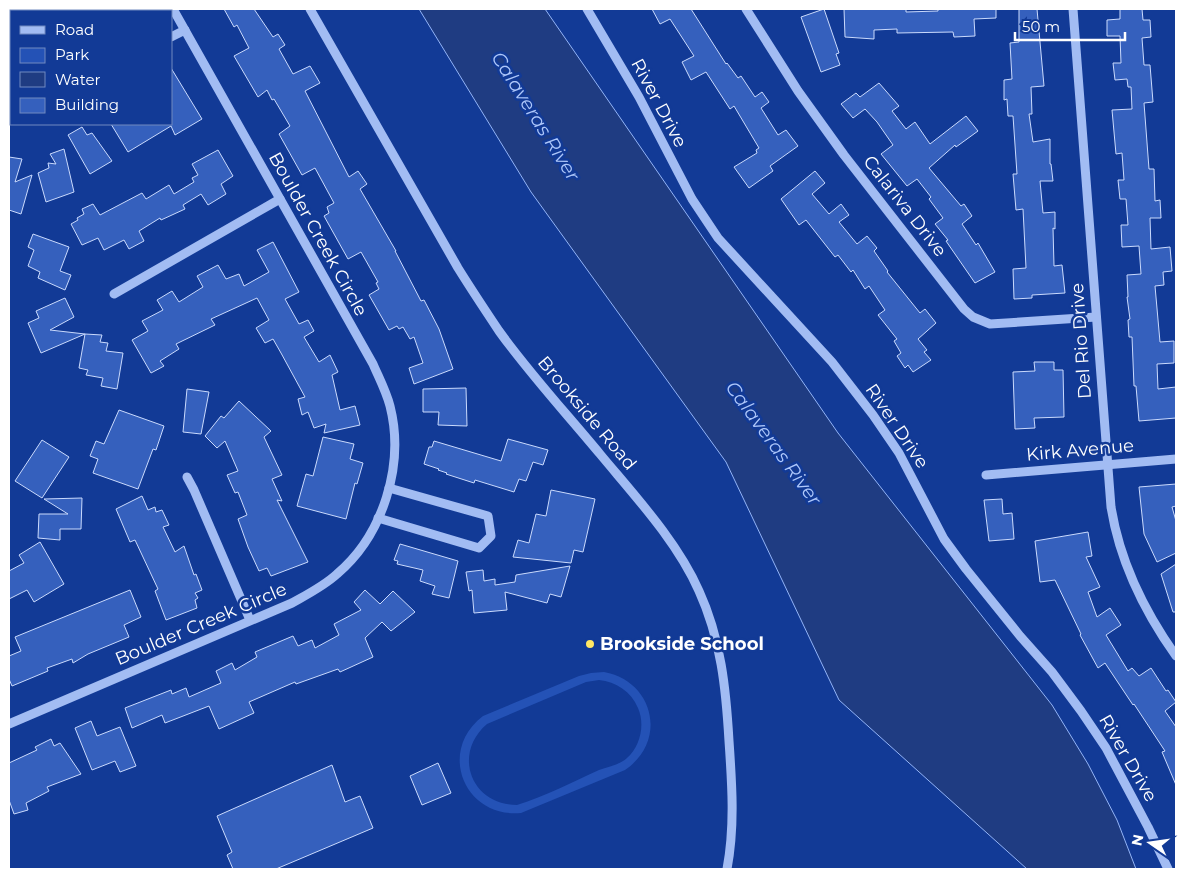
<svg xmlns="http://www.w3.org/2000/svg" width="1185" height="878" font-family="Montserrat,sans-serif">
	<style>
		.green { fill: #2452b6; fill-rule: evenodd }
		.water { fill: #1f3c82; stroke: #93b4f7 }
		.building { fill: #3560bd; stroke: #cadafd }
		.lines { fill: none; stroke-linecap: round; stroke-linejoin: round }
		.minor { stroke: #a2bcf3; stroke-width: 9 }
		.poi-dot { fill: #ffe764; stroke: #123a96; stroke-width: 2 }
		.labels { text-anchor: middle; stroke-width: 5; stroke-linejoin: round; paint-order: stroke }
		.street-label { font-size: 18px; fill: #fff; stroke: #123a96 }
		.poi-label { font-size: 18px; font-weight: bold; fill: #fff; stroke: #123a96; text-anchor: start }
		.water-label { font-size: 19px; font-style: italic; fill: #aec7fa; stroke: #123a96 }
	</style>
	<rect width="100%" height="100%" fill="#123a96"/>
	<path class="green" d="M604,672C654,681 668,741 625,770L521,813C464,818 437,751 483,716L579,676L591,673ZM599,680C616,682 631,691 638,708C645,724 641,745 627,758C621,764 608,767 599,770C573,782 545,796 517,805C471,805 452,754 487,724L586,682Z"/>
	<polygon class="water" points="419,9 545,9 838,433 1052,705 1088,764 1117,820 1136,869 1027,869 839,700 726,462 531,192"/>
	<g class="building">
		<polygon points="224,9 254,9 273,37 278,34 285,45 279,49 293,74 310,66 320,83 305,91 349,177 358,171 367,184 360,189 396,251 395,251 421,301 424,300 439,329 453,369 414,384 409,368 423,363 414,337 410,339 403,327 399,329 397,326 389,330 369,295 379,289 376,283 378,282 361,252 348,259 324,216 329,213 327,207 334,203 315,168 302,175 279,134 290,126 274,99 272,100 267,90 258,97 234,56 249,48 237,25 234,27"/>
		<polygon points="652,9 691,9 726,64 727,63 738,78 741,76 755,97 762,92 769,102 761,108 778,135 786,130 798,146 770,166 773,171 749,188 734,167 757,153 756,150 759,148 734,106 730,109 706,72 691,80 682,62 694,56 670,19 660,24"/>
		<polygon points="824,9 839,53 836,54 840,65 821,72 801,17"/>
		<polygon points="844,9 906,9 906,12 938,11 938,9 996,9 996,18 974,19 975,36 954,37 953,32 897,33 897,29 874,30 874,39 845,37"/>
		<polygon points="1019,9 1037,9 1044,86 1031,87 1032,114 1029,114 1033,142 1050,139 1050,164 1051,164 1053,181 1040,181 1043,213 1055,212 1055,229 1053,228 1054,266 1062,265 1065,293 1032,295 1032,298 1014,299 1013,269 1026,268 1023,209 1016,210 1013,174 1017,174 1013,116 1008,116 1007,99 1004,100 1004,80 1012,79 1010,43 1019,42"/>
		<polygon points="1120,9 1142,9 1143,20 1150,20 1151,37 1142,38 1144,65 1150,65 1153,102 1144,103 1149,169 1154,169 1155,201 1160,200 1161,218 1150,218 1151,249 1170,247 1172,271 1163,272 1164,285 1155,286 1160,342 1174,341 1174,363 1157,364 1158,389 1176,387 1176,418 1139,421 1136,386 1134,386 1132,337 1129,337 1128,320 1130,319 1127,297 1128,297 1127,275 1141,274 1139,246 1122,247 1121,225 1128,225 1126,199 1120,199 1118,180 1124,180 1122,153 1116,154 1112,110 1132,109 1131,87 1128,87 1127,79 1115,80 1113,63 1121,63 1120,36 1107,36 1107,20 1120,19"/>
		<polygon points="171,68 202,119 175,135 171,126 128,152 111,124 171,124"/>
		<polygon points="879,83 899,106 892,111 906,129 915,122 930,144 966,116 978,131 956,147 955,145 929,168 961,206 964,204 972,216 962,224 976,245 978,243 995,272 975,283 946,241 948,240 935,224 943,218 929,199 931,197 917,179 907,186 881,154 893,145 877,122 865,109 853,118 841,104 856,93 860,97"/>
		<polygon points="82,127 87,135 92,133 112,161 90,174 68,135"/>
		<polygon points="64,149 74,192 46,202 38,173 49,168 48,163 56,164 50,154"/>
		<polygon points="218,150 233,176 221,184 226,194 208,205 201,194 183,205 185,209 161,220 160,218 139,231 144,241 129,249 124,240 104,250 98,238 82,245 71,224 78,220 77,218 84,214 82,209 93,204 100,215 142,193 146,199 169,185 174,194 194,182 192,178 198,175 192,164"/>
		<polygon points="9,157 22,159 15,182 32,175 21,214 9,210"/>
		<polygon points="815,171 825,183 812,194 829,214 841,204 849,215 839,222 857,244 867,236 877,248 874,251 888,271 887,272 920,313 925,309 936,323 918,339 927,350 924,352 931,360 913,372 908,365 905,368 897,356 901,353 894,341 897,339 878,315 885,310 869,286 865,289 853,270 851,272 838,255 835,257 806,220 799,225 781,199"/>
		<polygon points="33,234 69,247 60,271 71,275 65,290 38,278 40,272 28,266 34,250 28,247"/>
		<polygon points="273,242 299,292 285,299 299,324 308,320 314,331 304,337 319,362 330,355 338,372 332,375 340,410 355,406 360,425 324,433 326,424 314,428 308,412 302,415 298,399 305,397 281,353 273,339 265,343 256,328 269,320 257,298 211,319 215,325 176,344 179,349 160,361 164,366 151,373 132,340 148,331 142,321 163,310 157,300 172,291 179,302 203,287 197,276 218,265 226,279 239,274 244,286 269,272 257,250"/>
		<polygon points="65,298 74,317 50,330 85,334 41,353 28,323 39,318 36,311"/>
		<polygon points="85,334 102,335 100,342 108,343 106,351 123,353 117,389 101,386 103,378 86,375 88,370 79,368"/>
		<polygon points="1034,362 1054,362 1054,370 1063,370 1064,417 1034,418 1035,428 1015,429 1013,372 1035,371"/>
		<polygon points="466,388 467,426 438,425 439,412 423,412 423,389"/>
		<polygon points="187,389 209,392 201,434 183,432"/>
		<polygon points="239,401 271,431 264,437 282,475 272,479 282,501 277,500 308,562 271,576 267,568 259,571 248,547 238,519 247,515 238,492 235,493 227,475 238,471 225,441 217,448 205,436 221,416 224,418"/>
		<polygon points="119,410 164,426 156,450 153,449 138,489 93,473 98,459 90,456 96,441 104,444"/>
		<polygon points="323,437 354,444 350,459 363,463 357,484 355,483 346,519 297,506 306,474 313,476"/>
		<polygon points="508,439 548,450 543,465 533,462 526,481 519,479 514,492 475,480 474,483 446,474 447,473 438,470 439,469 424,464 429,447 432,447 434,441 501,461"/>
		<polygon points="42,440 69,457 42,498 15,481"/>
		<polygon points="1176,484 1176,506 1172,507 1176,521 1176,553 1157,562 1144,534 1139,487"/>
		<polygon points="551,490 595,499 583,552 574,550 571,563 513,557 518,540 529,543 536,514 546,516"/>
		<polygon points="142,496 148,510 155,507 156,512 162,510 169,525 163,527 175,552 184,546 194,575 196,574 202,590 195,593 198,598 195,600 197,608 166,620 155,591 158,589 135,540 130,542 116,509"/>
		<polygon points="82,498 81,529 60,529 60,540 38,538 39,514 68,514 44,499"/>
		<polygon points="1002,499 1003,514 1012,513 1014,539 989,541 984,500"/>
		<polygon points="1088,532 1092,556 1086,557 1100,587 1088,592 1097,617 1110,608 1121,625 1106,635 1128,671 1132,668 1139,676 1151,668 1166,691 1168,690 1176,702 1165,711 1176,727 1176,785 1162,752 1165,751 1134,704 1133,705 1105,663 1098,668 1080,635 1081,634 1055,580 1040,582 1035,541"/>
		<polygon points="40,542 64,584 34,602 27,590 9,599 9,571 24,563 19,555"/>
		<polygon points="400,544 458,561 449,598 432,594 435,586 420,581 423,570 397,564 398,561 394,560"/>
		<polygon points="1176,564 1176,612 1173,612 1161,574"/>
		<polygon points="570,566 561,597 550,594 547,603 505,592 507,610 474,613 472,590 469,591 466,572 483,570 484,581 495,579 495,585 515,582 516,575"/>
		<polygon points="130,590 141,617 124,625 129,637 88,654 73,663 72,659 47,668 48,671 12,686 9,679 9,656 21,651 15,637"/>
		<polygon points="365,590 380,604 393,591 415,612 391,631 382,622 365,638 373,657 340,672 338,669 296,684 295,682 249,702 254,713 219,729 209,706 165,723 162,715 132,728 125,708 171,690 172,694 186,688 189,697 221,683 216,671 232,663 235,670 257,657 255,652 293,636 298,646 312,640 315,648 339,635 334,624 361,610 354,602"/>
		<polygon points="91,721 97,736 120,727 136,766 120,772 115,761 92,770 75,728"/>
		<polygon points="51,739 54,746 60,743 81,774 47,787 49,791 26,803 28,810 14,814 9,800 9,763 37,750 35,747"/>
		<polygon points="438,763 451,793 422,805 410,776"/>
		<polygon points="332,765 345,802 360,796 373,828 276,869 233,869 227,855 232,852 217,816"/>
	</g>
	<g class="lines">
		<g class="minor">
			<path d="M310,9L458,268C471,289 485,310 499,331C530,374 566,413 600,454C634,495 677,541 699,591C721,639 726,689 729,741C732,784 735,827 727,869"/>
			<polyline points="587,9 639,97 692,199 718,238 832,362 873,415 899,453 944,539 966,569 1020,636 1052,672 1081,711 1106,748 1148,827 1168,869"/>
			<polyline points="746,9 798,91 844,155 964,309 973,317 990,324 1096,317"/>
			<path d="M1073,9L1111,507C1120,563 1144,611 1176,656"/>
			<polyline points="171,37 185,30"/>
			<polyline points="114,294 280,199"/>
			<polyline points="986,475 1176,459"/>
			<polyline points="187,477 194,490 250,620"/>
			<polyline points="378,518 479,548 491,536 488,516 389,488"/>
			<path d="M9,724L292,603C308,594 324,586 337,574C383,535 405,465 390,406C386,391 379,378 373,364L173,9"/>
		</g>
	</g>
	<circle class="poi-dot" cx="590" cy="644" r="5"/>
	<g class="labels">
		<g class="street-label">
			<text transform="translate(659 103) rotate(62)" y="6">River Drive</text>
			<text transform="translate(905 206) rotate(52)" y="6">Calariva Drive</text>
			<text transform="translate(318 234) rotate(61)" y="6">Boulder Creek Circle</text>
			<text transform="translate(1081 341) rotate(-94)" y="6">Del Rio Drive</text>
			<text transform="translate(587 413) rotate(50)" y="6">Brookside Road</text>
			<text transform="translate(897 426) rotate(56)" y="6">River Drive</text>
			<text transform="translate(1080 450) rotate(-5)" y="6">Kirk Avenue</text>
			<text transform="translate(201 624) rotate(-23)" y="6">Boulder Creek Circle</text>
			<text transform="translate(1128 758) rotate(60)" y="6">River Drive</text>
		</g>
		<g class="poi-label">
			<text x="600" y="650">Brookside School</text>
		</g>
		<g class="water-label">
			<text transform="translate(536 116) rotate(58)" y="7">Calaveras River</text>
			<text transform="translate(774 443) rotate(54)" y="7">Calaveras River</text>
		</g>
	</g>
	<rect width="1185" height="878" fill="none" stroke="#ffffff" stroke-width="20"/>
	<rect x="10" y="10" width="162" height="115" fill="#123a96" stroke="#7189c0"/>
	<rect x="20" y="26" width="25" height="8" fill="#a2bcf3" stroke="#7189c0"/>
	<text x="55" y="35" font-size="15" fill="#ffffff">Road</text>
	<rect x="20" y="48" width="25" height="15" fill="#2452b6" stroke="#7189c0"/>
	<text x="55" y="60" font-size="15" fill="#ffffff">Park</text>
	<rect x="20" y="72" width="25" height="15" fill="#1f3c82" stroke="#7189c0"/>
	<text x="55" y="85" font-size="15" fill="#ffffff">Water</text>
	<rect x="20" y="98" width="25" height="15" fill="#3560bd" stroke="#7189c0"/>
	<text x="55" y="110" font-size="15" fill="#ffffff">Building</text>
	<g transform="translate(1150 843) rotate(283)" stroke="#123a96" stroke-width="4" paint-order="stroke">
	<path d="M0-4L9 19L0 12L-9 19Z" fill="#ffffff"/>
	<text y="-8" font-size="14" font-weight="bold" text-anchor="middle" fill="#ffffff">N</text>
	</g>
	<path d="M1015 32v8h110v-8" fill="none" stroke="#ffffff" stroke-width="2.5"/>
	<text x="1022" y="32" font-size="15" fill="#ffffff" stroke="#123a96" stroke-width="4" paint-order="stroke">50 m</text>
</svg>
